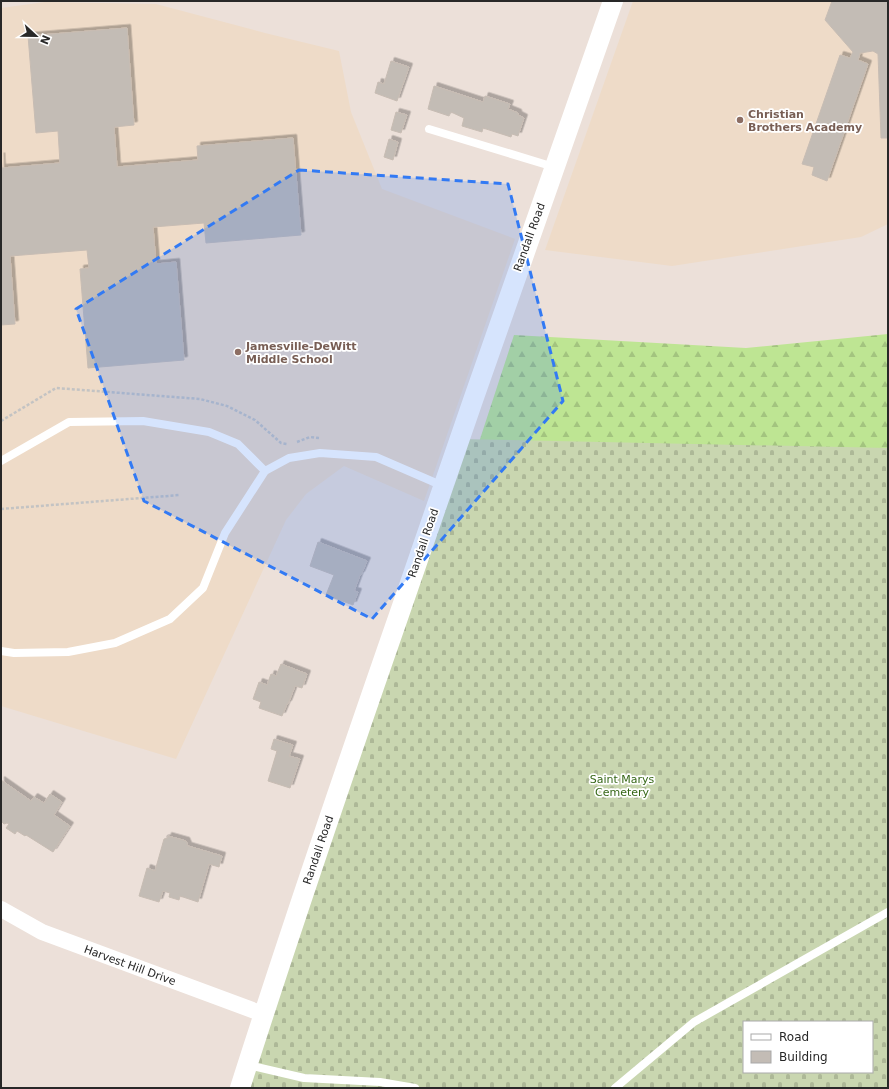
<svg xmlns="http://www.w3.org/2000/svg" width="889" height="1089" font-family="'DejaVu Sans',sans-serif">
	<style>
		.education { fill: #eedbc8 }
		.forest { fill: url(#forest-firs) }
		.cemetery { fill: url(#cemetery-stones); fill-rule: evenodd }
		.building { fill: #c3bcb5; stroke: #c7bcb3; filter: url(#shadow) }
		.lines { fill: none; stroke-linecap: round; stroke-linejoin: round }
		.path { stroke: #c3c3c3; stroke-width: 2.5; stroke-dasharray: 3 2; stroke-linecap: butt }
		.service { stroke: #fff; stroke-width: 8 }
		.minor { stroke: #fff; stroke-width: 16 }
		.tertiary { stroke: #fff; stroke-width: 20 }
		.marked { fill: #327af4; fill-opacity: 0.2; stroke: #327af4; stroke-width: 3; stroke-dasharray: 8 5; stroke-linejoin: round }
		.education-dot { fill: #8d6e63; stroke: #fff; stroke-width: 1.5 }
		.labels { text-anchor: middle; stroke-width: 3.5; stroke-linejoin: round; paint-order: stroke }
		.education-label { font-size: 11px; font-weight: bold; fill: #785e54; stroke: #fff; text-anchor: start }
		.street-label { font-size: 11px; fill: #282828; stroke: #fff }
		.park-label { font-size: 11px; fill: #366717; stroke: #fff }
	</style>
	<defs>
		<pattern id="forest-firs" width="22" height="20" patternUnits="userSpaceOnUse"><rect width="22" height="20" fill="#bee593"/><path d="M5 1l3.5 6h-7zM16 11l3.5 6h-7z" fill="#a3c47f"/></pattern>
		<pattern id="cemetery-stones" width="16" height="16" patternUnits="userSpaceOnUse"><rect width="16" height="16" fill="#c9d6b0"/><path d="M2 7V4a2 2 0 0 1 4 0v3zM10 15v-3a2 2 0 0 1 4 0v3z" fill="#adb897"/></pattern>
		<filter id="shadow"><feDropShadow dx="3.5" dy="-3.5" stdDeviation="0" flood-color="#0004"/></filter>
	</defs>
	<rect width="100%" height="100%" fill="#ece0d9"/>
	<g class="education">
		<polygon points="633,1 888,1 888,224 861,237 672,266 545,250"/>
		<polygon points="45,2 156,4 265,33 339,51 351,112 382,189 515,239 424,501 344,466 306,494 286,520 176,759 1,706 1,8"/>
	</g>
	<polygon class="forest" points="888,334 888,652 350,837 514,335 746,348"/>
	<path class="cemetery" d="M459,439L888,448V1088H240ZM744,1022H872V1072H744Z"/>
	<g class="building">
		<polygon points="832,1 888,1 888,138 881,138 878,54 873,51 860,53 858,60 868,64 827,181 812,175 814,167 802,164 840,55 850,58 853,52 825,20"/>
		<polygon points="127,28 134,125 114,127 117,167 198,160 197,146 293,138 301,235 206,243 204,223 153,227 156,264 176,262 184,360 88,368 80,269 89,268 87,250 10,256 15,324 1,325 1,156 2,168 60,163 58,131 36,133 28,36"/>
		<polygon points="391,61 409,67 397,101 375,93 378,82 384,84"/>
		<polygon points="434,86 483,102 485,96 510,104 508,109 518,113 518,115 524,118 518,136 512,134 511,137 483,128 482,132 462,126 464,118 451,112 449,116 428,109"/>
		<polygon points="396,112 407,115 401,133 391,130"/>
		<polygon points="389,139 398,142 393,160 384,157"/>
		<polygon points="318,542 367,561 361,575 360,575 354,591 358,592 353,605 326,595 334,575 310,566"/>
		<polygon points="281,664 307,674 302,688 295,686 288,704 287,704 282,716 259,708 261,702 253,699 259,682 267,685 271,674 276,676"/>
		<polygon points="274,739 293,745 289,756 300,759 290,788 268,781 277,751 271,749"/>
		<polygon points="1,780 31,801 34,797 44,803 50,794 62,802 54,815 70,826 53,852 26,835 25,836 17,831 15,834 6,828 9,824 7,823 4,824 1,821 1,808 2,806 1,805"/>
		<polygon points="168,836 186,841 188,846 222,856 219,867 209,864 198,902 180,896 179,900 169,897 170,893 163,891 159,902 139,896 147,868 155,871 164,839 168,838"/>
	</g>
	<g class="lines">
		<g class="path">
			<polyline points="1,421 56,388 200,399 227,406 255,420 281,443 287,444"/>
			<polyline points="297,442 310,437 319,438"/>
			<polyline points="1,509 180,495"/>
		</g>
		<g class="service">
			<polyline points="429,129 554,167"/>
			<polyline points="1,461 69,422 143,421 209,432 238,444 265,471"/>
			<polyline points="1,651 14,653 68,652 115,643 170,619 203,588 225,533 265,471 289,458 320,453 376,457 443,486"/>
			<polyline points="248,1065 304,1078 380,1082 415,1088"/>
			<polyline points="615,1088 694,1022 888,912"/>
		</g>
		<polyline class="minor" points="1,909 42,932 263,1014"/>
		<path class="tertiary" d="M240,1088C291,928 345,770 400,612C470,408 541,204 613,1"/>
	</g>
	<path class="marked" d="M299,170L508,184L563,401L372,619L144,501L76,309Z"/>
	<g class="education-dot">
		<circle cx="740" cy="120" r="4"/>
		<circle cx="238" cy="352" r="4"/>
	</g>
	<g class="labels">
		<g class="education-label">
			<text x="748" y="118">Christian<tspan x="748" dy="13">Brothers Academy</tspan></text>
			<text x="246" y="350">Jamesville-DeWitt<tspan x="246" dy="13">Middle School</tspan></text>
		</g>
		<g class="street-label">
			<text transform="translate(529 237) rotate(-70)" y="4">Randall Road</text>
			<text transform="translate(423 543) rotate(-71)" y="4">Randall Road</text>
			<text transform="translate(318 850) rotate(-71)" y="4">Randall Road</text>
			<text transform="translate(130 965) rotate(20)" y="4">Harvest Hill Drive</text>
		</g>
		<g class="park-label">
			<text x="622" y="783">Saint Marys<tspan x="622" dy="13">Cemetery</tspan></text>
		</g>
	</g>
	<rect width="889" height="1089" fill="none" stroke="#282828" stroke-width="4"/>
	<rect x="743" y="1021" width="130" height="52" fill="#ffffff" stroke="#a9a9a9"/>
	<rect x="751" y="1034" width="20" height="6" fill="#ffffff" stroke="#a9a9a9"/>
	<text x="779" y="1041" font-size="12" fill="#282828">Road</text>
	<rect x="751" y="1051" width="20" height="12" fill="#c3bcb5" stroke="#a9a9a9"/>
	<text x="779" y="1061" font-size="12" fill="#282828">Building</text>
	<g transform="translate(36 36) rotate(112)" stroke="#ffffff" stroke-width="3" paint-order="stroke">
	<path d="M0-3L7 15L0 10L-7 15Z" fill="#282828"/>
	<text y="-6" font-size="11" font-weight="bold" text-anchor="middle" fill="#282828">N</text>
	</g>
</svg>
